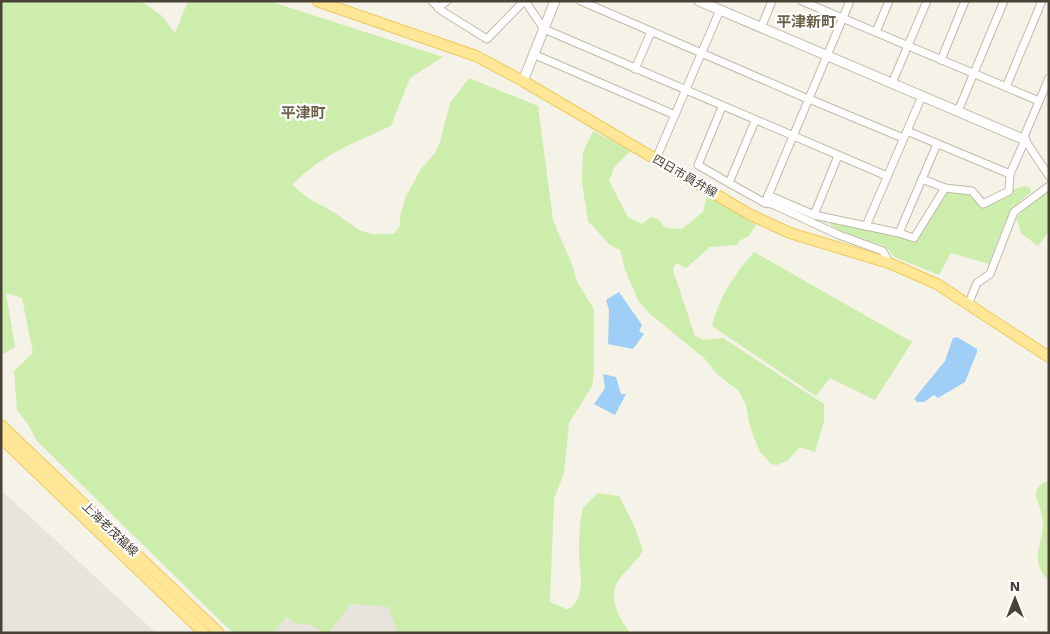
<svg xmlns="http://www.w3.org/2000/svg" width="1050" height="634" font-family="'Work Sans','Noto Sans JP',sans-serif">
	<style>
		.industrial { fill: #e8e3dc }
		.green { fill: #cdedad }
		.water { fill: #9fcef6 }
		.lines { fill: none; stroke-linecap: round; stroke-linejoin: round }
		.minor-casing { stroke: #c2baa9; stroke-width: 9 }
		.tertiary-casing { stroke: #c2baa9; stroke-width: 11 }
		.primary-casing { stroke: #eeca5d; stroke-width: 12 }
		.minor { stroke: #fff; stroke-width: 7 }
		.tertiary { stroke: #fff; stroke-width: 9 }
		.primary { stroke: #ffe797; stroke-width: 10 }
		.labels { text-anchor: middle; stroke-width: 4.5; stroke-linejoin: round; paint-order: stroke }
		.street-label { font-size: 12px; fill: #494336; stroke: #fff }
		.quarter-label { font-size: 15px; font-weight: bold; fill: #6d614c; stroke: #fff }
	</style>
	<rect width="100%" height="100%" fill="#f5f2e8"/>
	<g class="industrial">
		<polygon points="1,490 156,633 1,633"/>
		<polygon points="351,604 388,607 398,633 329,633"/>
		<polygon points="286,617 294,623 311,625 324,633 274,633"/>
	</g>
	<g class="green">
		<path d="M1,1H141L161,15L175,33L188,1H269L443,57L410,78L391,126C351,144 323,154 292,185L308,198L335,213L361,231L372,234H394L400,226V216L406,196L421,169L435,153L440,142L450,103L469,78L538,106L553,220L573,267L577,282L594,309V370L592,386L569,423L564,473L554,499L550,602L566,609L571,608C586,592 580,576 579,556C579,541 579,522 583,508L598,493L619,496L634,525L643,550C637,563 625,570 618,581C607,599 620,619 630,633H398L388,607L351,604L329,633H324L311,625L294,623L286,617L274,633H233L37,441L28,424L17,410L14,371L33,353L22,298L6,293L15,347L1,355Z"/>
		<path d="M593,131L631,151L615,166L609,181L628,217L642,224L651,217C660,218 660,223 666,228L682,229L703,212L707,194L757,223L749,236L739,241L737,245L710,247L686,268L676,263L673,270L695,336L704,340L723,338L824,404V421L815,452L800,447L787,461L777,465L771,464L760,452L750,427L746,405L739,391L717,374L704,358L650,314L639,302L625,270L620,250L610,245L588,221L582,183L583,152Z"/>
		<path d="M1025,186L1030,188L1031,192C1005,211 1000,236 989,264L951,253L939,275L894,257L885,246L841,232L827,222L914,238L945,188L969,195L983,207L1014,189Z"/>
		<polygon points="1049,186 1049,231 1038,246 1022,234 1016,218"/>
		<path d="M754,252L912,342L875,400L830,378L816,396L712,326C721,294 733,276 754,252Z"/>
		<path d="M1049,480V582C1029,558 1041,551 1043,525C1043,515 1039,504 1035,494L1040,485Z"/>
	</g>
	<g class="water">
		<polygon points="619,292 642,325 639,331 644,334 633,349 608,344 609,310 606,300"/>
		<polygon points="957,337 977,349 977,352 965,382 938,398 934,395 924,402 917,402 914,399 945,361 953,338"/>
		<polygon points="603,374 616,377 621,394 626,394 615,415 594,404 605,388"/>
	</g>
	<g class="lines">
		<g class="minor-casing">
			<g id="minor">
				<polyline points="432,1 442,11 487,39 524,1"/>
				<polyline points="525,1 544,29 887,176"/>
				<polyline points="581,1 808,99"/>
				<polyline points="802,1 1039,101"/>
				<polyline points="850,1 765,203 772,204 839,235 883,251 889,263"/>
				<polyline points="438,8 447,1"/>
				<polyline points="761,28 772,1"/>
				<polyline points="876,32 889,1"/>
				<polyline points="533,54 675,115"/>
				<polyline points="941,60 965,1"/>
				<polyline points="635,69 651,32"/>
				<polyline points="892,83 927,1"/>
				<polyline points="1006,87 1042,1"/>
				<polyline points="809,99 903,138"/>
				<polyline points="722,107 698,165 729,183"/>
				<polyline points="958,111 1004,1"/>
				<polyline points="755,121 729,183 765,203"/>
				<polyline points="907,131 1010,174 1025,140"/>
				<polyline points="1023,139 1049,78"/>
				<polyline points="1025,140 1049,176"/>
				<polyline points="656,159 720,10"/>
				<polyline points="922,179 945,188"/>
				<polyline points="768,195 814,215 899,233 937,144"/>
				<polyline points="814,215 838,156"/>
				<polyline points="866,226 922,96"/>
				<polyline points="899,233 914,238 945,188 972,191 983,204 1009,191 1010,174"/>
				<polyline points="968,305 977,283 990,274 1014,212 1049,186"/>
			</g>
		</g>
		<g class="tertiary-casing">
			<g id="tertiary">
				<polyline points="699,1 1025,140"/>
				<polyline points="523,81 555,1"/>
			</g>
		</g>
		<g class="primary-casing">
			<g id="primary">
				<polyline points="317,1 476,56 523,81 749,214 790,233 889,263 937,284 1049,357"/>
				<polyline points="1,425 219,633"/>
				<polyline points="1,438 204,633"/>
			</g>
		</g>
		<use href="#minor" class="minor"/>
		<use href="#tertiary" class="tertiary"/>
		<use href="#primary" class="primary"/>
	</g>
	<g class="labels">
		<g class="street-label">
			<text transform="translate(685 176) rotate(30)" y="4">四日市員弁線</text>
			<text transform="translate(110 529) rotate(44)" y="4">上海老茂福線</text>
		</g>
		<g class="quarter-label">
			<text x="806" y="27">平津新町</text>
			<text x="303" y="118">平津町</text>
		</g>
	</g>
	<rect width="1050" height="634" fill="none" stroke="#494336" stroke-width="5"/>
	<g transform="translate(1015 599)" stroke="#ffffff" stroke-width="4" paint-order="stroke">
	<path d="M0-4L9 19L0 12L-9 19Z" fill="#494336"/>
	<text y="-8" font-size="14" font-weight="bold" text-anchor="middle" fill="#494336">N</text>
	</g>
</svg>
